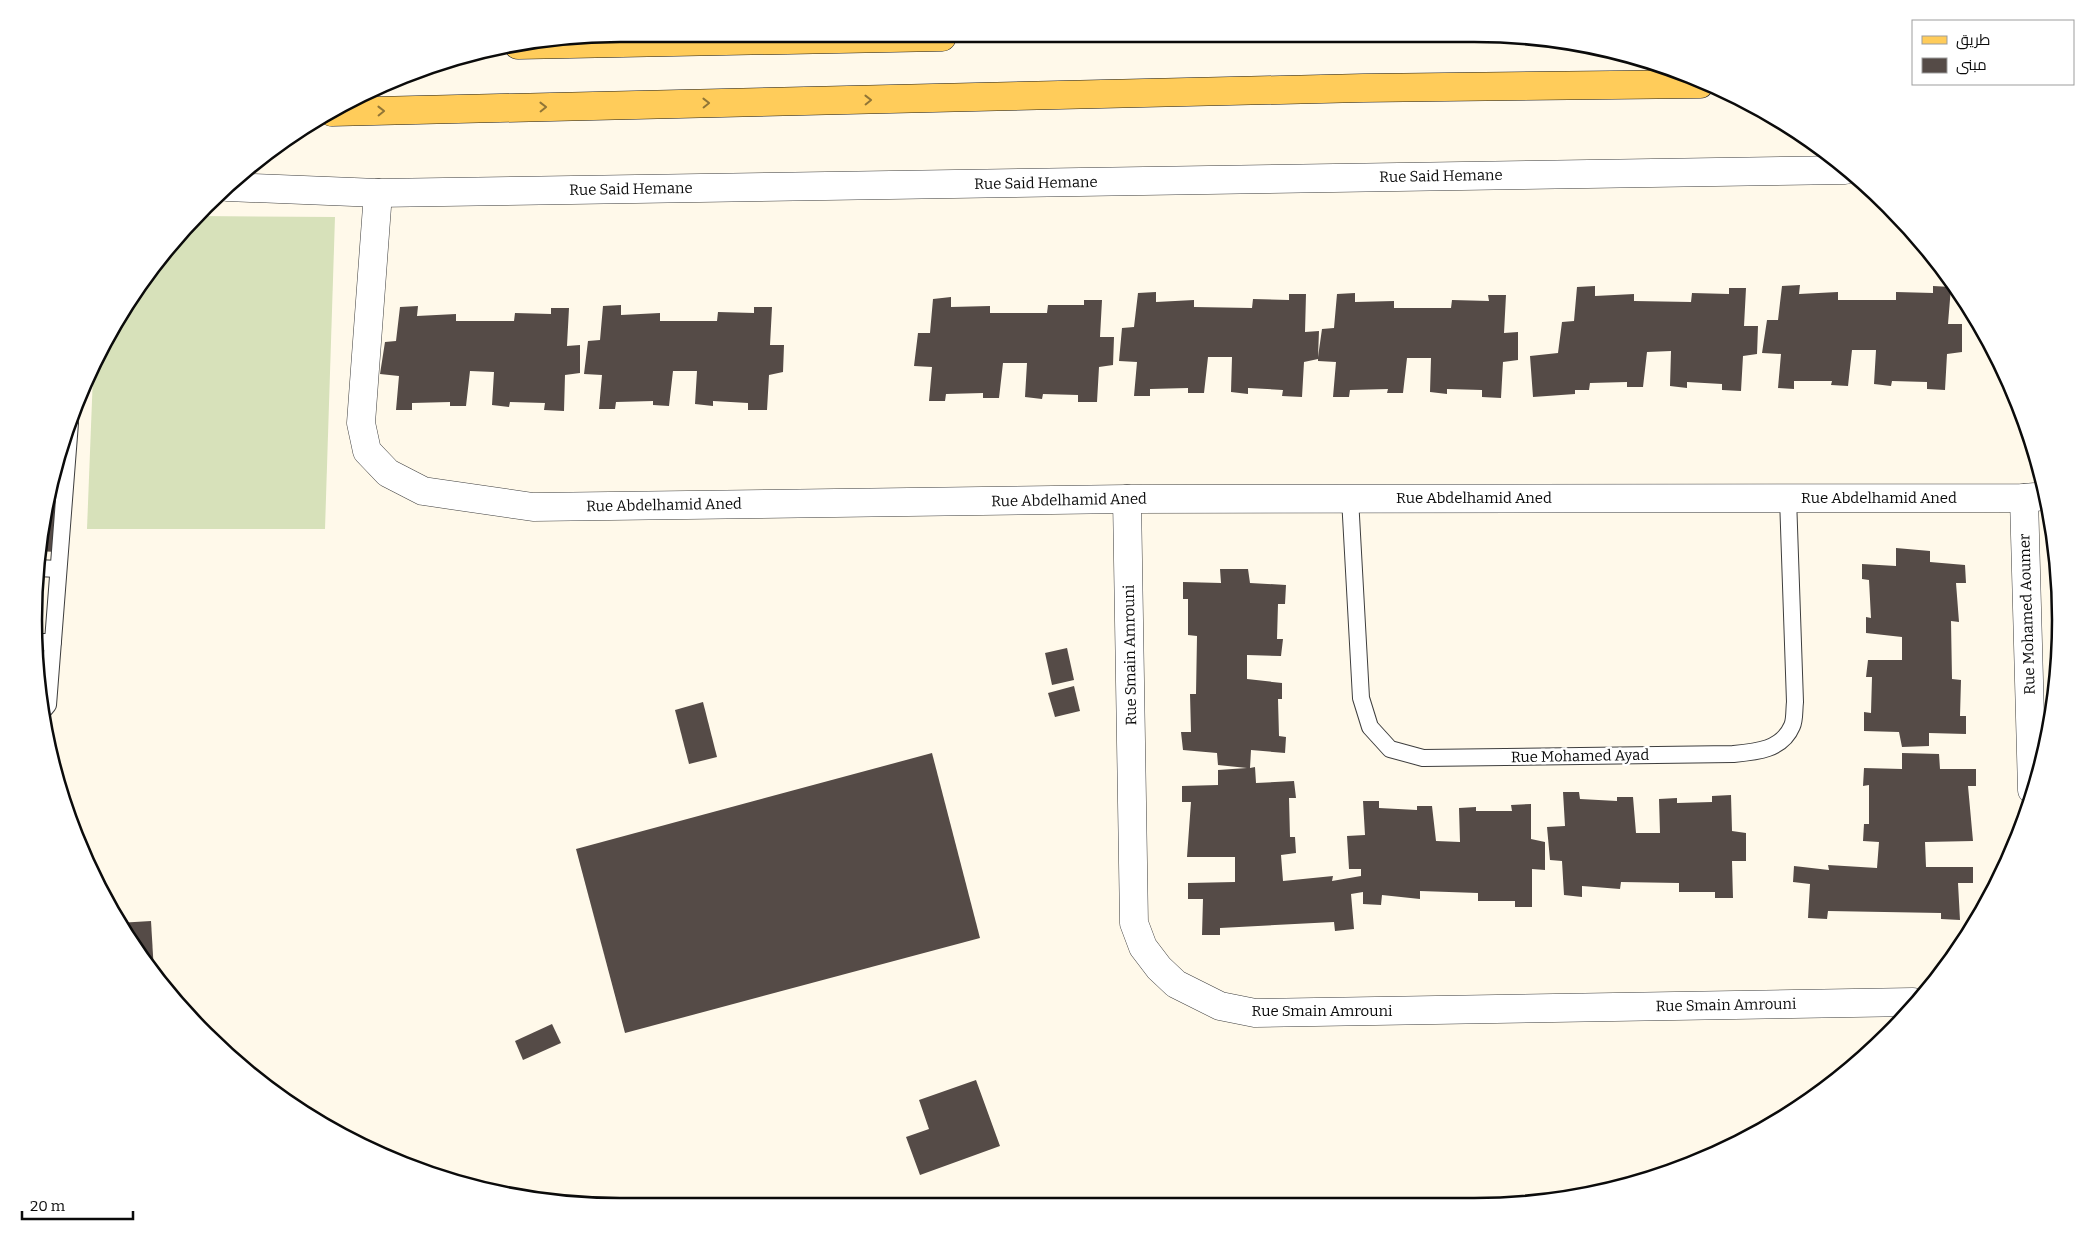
<svg xmlns="http://www.w3.org/2000/svg" width="2094" height="1241" font-family="Bitter,Cairo,serif">
	<style>
		.cemetery { fill: #d7e1ba }
		.building { fill: #554b47 }
		.lines { fill: none; stroke-linecap: round; stroke-linejoin: round }
		.service-casing { stroke: #3e3e3e; stroke-width: 18 }
		.minor-casing { stroke: #3e3e3e; stroke-width: 29 }
		.primary-casing { stroke: #1c1c1c; stroke-width: 29 }
		.service { stroke: #fff; stroke-width: 16 }
		.minor { stroke: #fff; stroke-width: 28 }
		.primary { stroke: #ffcc5a; stroke-width: 28 }
		.oneway { stroke: #917536 }
		.labels { text-anchor: middle; stroke-width: 5; stroke-linejoin: round; paint-order: stroke }
		.street-label { font-size: 15px; fill: #0b0b0b; stroke: #fff }
		.rim { fill: none; stroke: #0b0b0b; stroke-width: 2.5 }
	</style>
	<rect width="100%" height="100%" fill="#fff9ea"/>
	<polygon class="cemetery" points="197,216 335,217 325,529 87,529 93,375 133,294"/>
	<g class="building">
		<polygon points="1800,285 1799,294 1838,292 1838,300 1896,300 1896,292 1933,293 1933,286 1951,287 1948,324 1962,324 1962,352 1947,354 1945,390 1927,389 1927,382 1892,381 1891,386 1874,384 1876,350 1852,350 1848,386 1831,385 1832,381 1794,381 1794,389 1778,388 1781,354 1762,353 1767,320 1778,320 1782,286"/>
		<polygon points="1595,286 1595,296 1634,294 1634,301 1691,302 1692,293 1729,294 1729,288 1746,288 1744,326 1758,326 1757,354 1743,356 1741,391 1722,390 1722,384 1687,382 1687,388 1670,386 1671,351 1647,352 1643,387 1627,387 1627,382 1590,383 1589,390 1575,390 1575,394 1533,397 1530,356 1558,353 1562,322 1574,321 1577,287"/>
		<polygon points="1156,292 1156,302 1194,300 1194,307 1252,308 1253,299 1289,300 1289,294 1306,294 1305,332 1319,331 1318,357 1322,329 1334,328 1337,294 1355,293 1355,302 1394,301 1394,308 1451,308 1452,300 1489,301 1488,295 1506,295 1504,333 1518,332 1518,360 1503,362 1501,398 1482,397 1482,390 1447,389 1447,394 1430,392 1431,358 1407,358 1403,393 1387,393 1388,389 1350,390 1349,397 1333,397 1336,362 1318,361 1318,359 1304,362 1302,397 1282,396 1283,390 1248,388 1248,394 1231,392 1232,357 1208,357 1204,393 1188,393 1188,388 1150,389 1150,396 1134,396 1137,362 1119,361 1122,328 1134,327 1138,293"/>
		<polygon points="951,297 951,307 990,306 990,313 1047,313 1048,305 1084,305 1084,300 1102,300 1100,337 1114,337 1113,365 1099,367 1097,402 1078,402 1078,395 1043,394 1042,399 1025,397 1027,363 1003,363 999,398 983,398 983,393 946,394 945,401 929,401 932,367 914,366 918,333 930,333 933,299"/>
		<polygon points="621,305 621,315 660,313 660,321 717,321 718,312 754,313 754,307 772,307 770,345 784,345 783,372 769,375 767,410 748,410 748,403 713,401 713,406 695,404 697,371 673,371 669,406 653,405 653,401 616,402 615,409 599,409 602,375 584,374 588,341 600,340 603,306"/>
		<polygon points="418,306 417,316 456,314 456,321 514,321 515,313 551,314 551,308 569,308 567,346 580,345 580,373 565,375 564,411 544,410 545,403 510,402 509,407 492,405 494,372 470,371 466,406 450,406 450,402 412,403 412,410 396,410 399,376 380,374 385,342 396,341 400,307"/>
		<polygon points="57,467 56,552 38,551 39,544"/>
		<polygon points="1896,548 1930,551 1930,562 1965,565 1966,583 1956,583 1959,622 1951,621 1952,679 1961,680 1960,716 1966,716 1966,734 1929,733 1929,746 1902,747 1899,732 1864,731 1864,712 1871,713 1872,677 1866,677 1868,660 1902,660 1902,637 1866,633 1866,617 1871,618 1869,580 1862,579 1862,564 1896,566"/>
		<polygon points="1220,569 1248,569 1250,583 1286,585 1285,604 1278,604 1277,639 1283,639 1281,656 1247,655 1247,679 1282,683 1282,699 1278,699 1279,736 1286,737 1285,753 1251,750 1250,768 1255,767 1256,783 1294,781 1296,798 1289,798 1290,837 1295,837 1296,853 1281,855 1283,881 1333,876 1332,881 1361,876 1361,869 1349,869 1347,836 1365,835 1363,801 1379,801 1379,808 1417,810 1417,806 1432,806 1436,841 1460,842 1459,808 1476,807 1476,811 1512,811 1511,805 1531,804 1531,839 1545,842 1545,870 1532,869 1532,907 1515,907 1515,901 1478,901 1478,893 1420,891 1420,899 1382,895 1381,905 1363,904 1363,892 1351,894 1354,929 1335,931 1334,922 1220,928 1220,935 1202,935 1203,899 1188,899 1188,883 1235,882 1235,857 1187,857 1191,802 1182,802 1182,786 1218,785 1218,770 1247,768 1218,765 1217,753 1183,750 1181,732 1191,732 1190,694 1196,694 1197,636 1188,635 1188,599 1183,599 1183,582 1221,583"/>
		<polygon points="1067,648 1074,680 1052,685 1045,653"/>
		<polygon points="1074,686 1080,711 1055,717 1048,693"/>
		<polygon points="703,702 717,757 689,764 675,710"/>
		<polygon points="932,753 980,938 625,1033 576,849"/>
		<polygon points="1902,753 1939,754 1940,769 1976,769 1976,786 1968,786 1973,841 1925,842 1926,867 1973,867 1973,883 1958,883 1960,920 1941,919 1941,913 1828,911 1827,919 1808,918 1810,884 1793,882 1794,866 1829,870 1828,865 1877,868 1879,842 1863,841 1864,824 1869,824 1869,785 1863,786 1864,768 1902,769"/>
		<polygon points="1563,792 1579,792 1580,799 1617,801 1617,797 1633,797 1636,833 1660,833 1659,799 1677,798 1677,803 1712,802 1712,796 1731,795 1732,831 1746,833 1746,861 1732,861 1733,898 1715,898 1715,892 1679,892 1679,883 1621,882 1620,889 1582,886 1582,897 1564,895 1562,861 1550,860 1547,827 1565,826"/>
		<polygon points="151,921 154,972 151,972 118,923"/>
		<polygon points="552,1024 561,1043 523,1060 515,1041"/>
		<polygon points="976,1080 1000,1146 920,1175 906,1137 929,1129 919,1100"/>
	</g>
	<g class="lines">
		<g class="service-casing">
			<g id="service">
				<path d="M1350,498L1361,698L1370,727L1390,749L1423,758L1733,754C1756,752 1782,750 1792,726C1795,720 1794,709 1795,702L1788,498"/>
				<polyline points="37,568 58,569"/>
				<polyline points="36,642 53,642"/>
				<polyline points="43,711 48,705 70,423"/>
			</g>
		</g>
		<g class="minor-casing">
			<g id="minor">
				<polyline points="227,187 378,193 1845,170"/>
				<polyline points="378,193 361,423 367,451 388,473 423,491 533,507 1127,499 2024,498 2046,496"/>
				<polyline points="2024,498 2032,790"/>
				<polyline points="1127,499 1134,923 1143,947 1159,968 1176,984 1220,1006 1255,1013 1913,1002"/>
			</g>
		</g>
		<g class="primary-casing">
			<g id="primary">
				<polyline points="518,45 942,37"/>
				<polyline points="332,112 1363,88 1700,84"/>
			</g>
		</g>
		<use href="#service" class="service"/>
		<use href="#minor" class="minor"/>
		<use href="#primary" class="primary"/>
	</g>
	<defs><path id="oneway-chevron" d="M-2-3.5L2.5 0L-2 3.5" fill="none" stroke-width="1.6" stroke-linecap="round" stroke-linejoin="round" transform="scale(1.25)"/></defs>
	<g class="oneway">
		<use href="#oneway-chevron" transform="translate(868 100) rotate(-1)"/>
		<use href="#oneway-chevron" transform="translate(706 103) rotate(-1)"/>
		<use href="#oneway-chevron" transform="translate(543 107) rotate(-1)"/>
		<use href="#oneway-chevron" transform="translate(381 111) rotate(-1)"/>
	</g>
	<g class="labels">
		<g class="street-label">
			<text transform="translate(1441 176) rotate(-1)" y="5">Rue Said Hemane</text>
			<text transform="translate(1036 183) rotate(-1)" y="5">Rue Said Hemane</text>
			<text transform="translate(631 189) rotate(-1)" y="5">Rue Said Hemane</text>
			<text x="1474" y="503">Rue Abdelhamid Aned</text>
			<text x="1879" y="503">Rue Abdelhamid Aned</text>
			<text transform="translate(1069 500) rotate(-1)" y="5">Rue Abdelhamid Aned</text>
			<text transform="translate(664 505) rotate(-1)" y="5">Rue Abdelhamid Aned</text>
			<text transform="translate(2027 614) rotate(-92)" y="5">Rue Mohamed Aoumer</text>
			<text transform="translate(1130 655) rotate(-91)" y="5">Rue Smain Amrouni</text>
			<text transform="translate(1580 756) rotate(-1)" y="5">Rue Mohamed Ayad</text>
			<text transform="translate(1726 1005) rotate(-1)" y="5">Rue Smain Amrouni</text>
			<text x="1322" y="1016">Rue Smain Amrouni</text>
		</g>
	</g>
	<path d="M0 0H2094V1241H0ZM620 42H1474A578 578 0 0 1 2052 620V620A578 578 0 0 1 1474 1198H620A578 578 0 0 1 42 620V620A578 578 0 0 1 620 42Z" fill="#fff" fill-rule="evenodd"/>
	<path class="rim" d="M620 42H1474A578 578 0 0 1 2052 620V620A578 578 0 0 1 1474 1198H620A578 578 0 0 1 42 620V620A578 578 0 0 1 620 42Z"/>
	<rect x="1912" y="20" width="162" height="65" fill="#ffffff" stroke="#9d9d9d"/>
	<rect x="1922" y="36" width="25" height="8" fill="#ffcc5a" stroke="#9d9d9d"/>
	<text x="1956" y="45" font-size="15" fill="#0b0b0b">طريق</text>
	<rect x="1922" y="58" width="25" height="15" fill="#554b47" stroke="#9d9d9d"/>
	<text x="1956" y="70" font-size="15" fill="#0b0b0b">مبنى</text>
	<path d="M22 1211v8h111v-8" fill="none" stroke="#0b0b0b" stroke-width="2.5"/>
	<text x="30" y="1211" font-size="15" fill="#0b0b0b" stroke="#ffffff" stroke-width="4" paint-order="stroke">20 m</text>
</svg>
